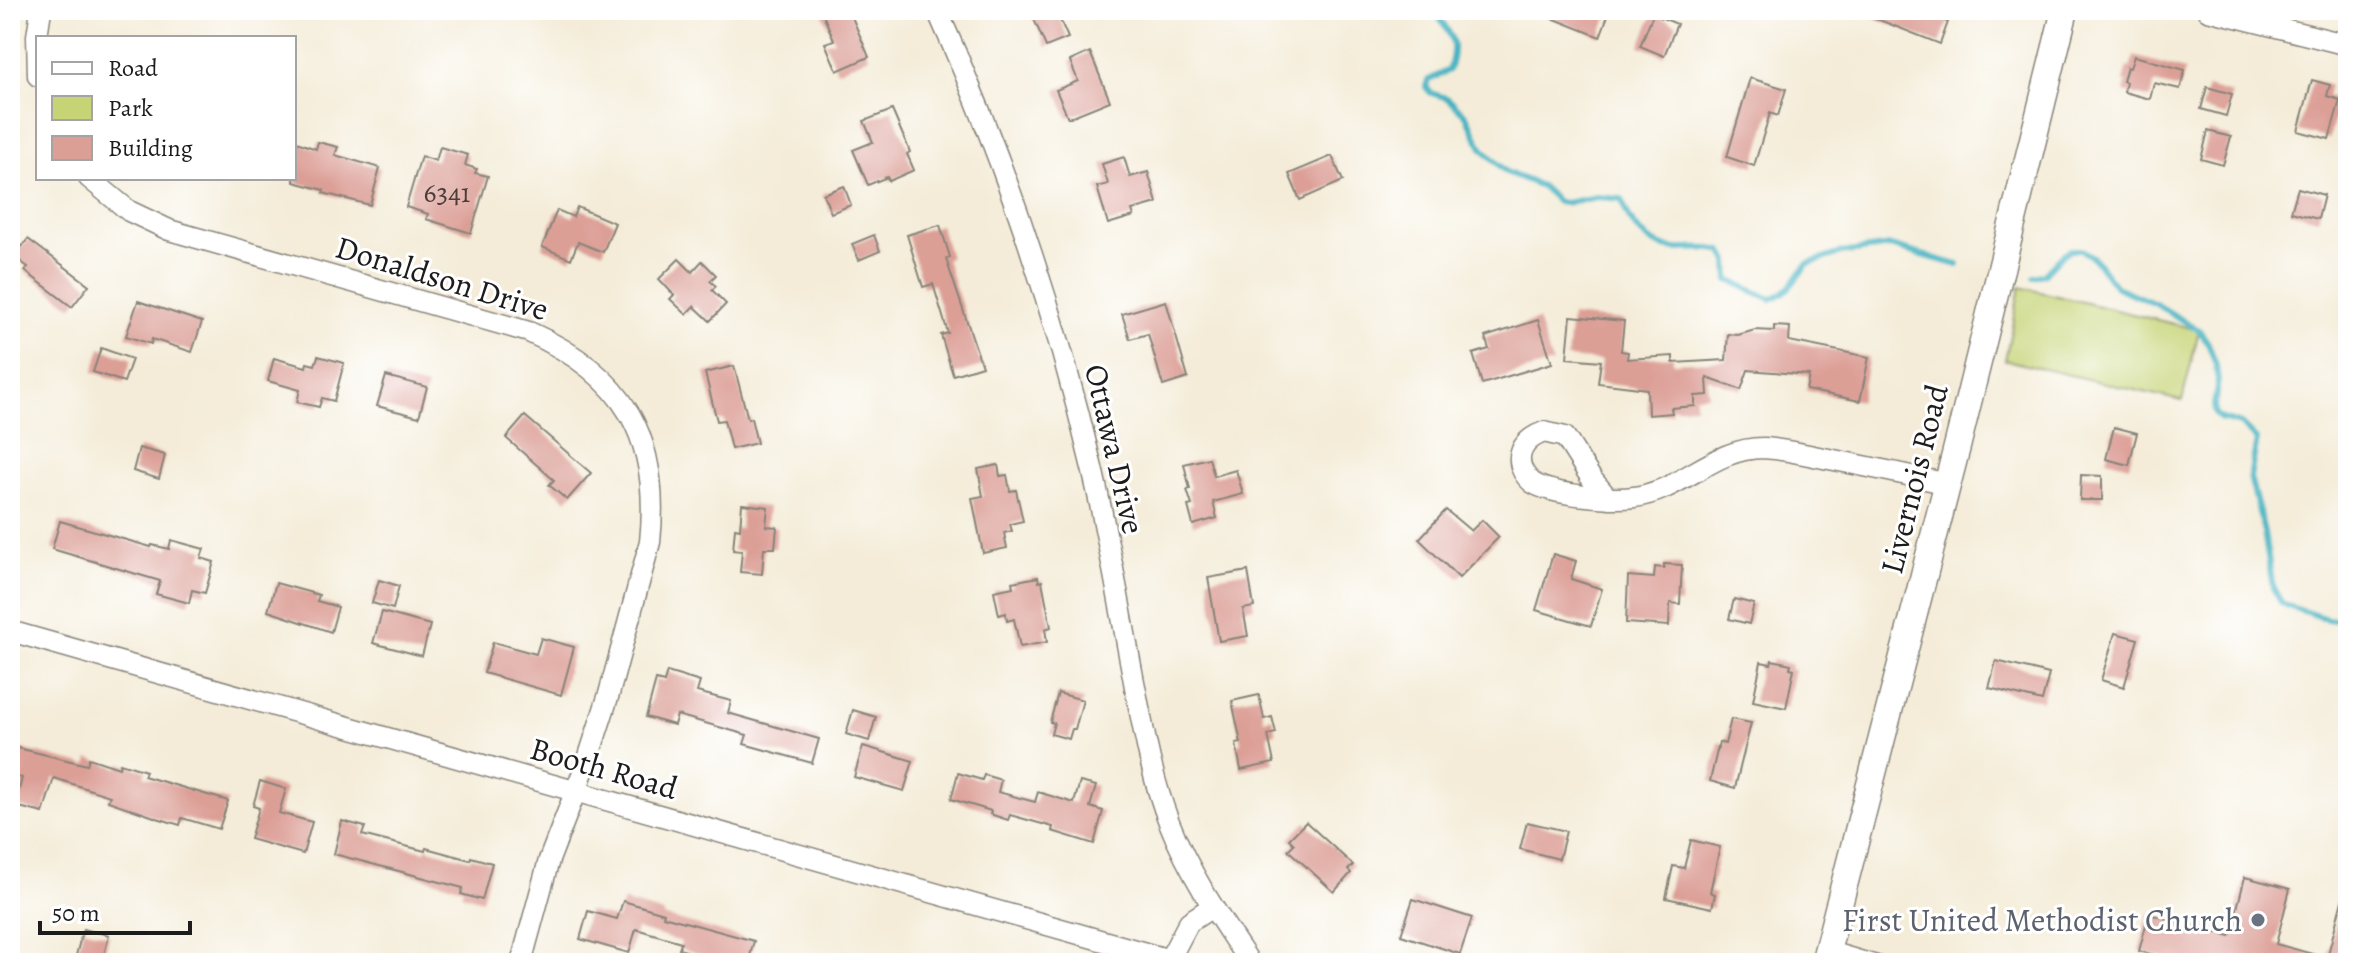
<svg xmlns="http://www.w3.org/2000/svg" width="2358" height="973" font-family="Alegreya,serif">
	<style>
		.green { fill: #c6d476; stroke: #717849; stroke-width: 2 }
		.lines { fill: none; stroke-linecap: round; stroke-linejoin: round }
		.stream { stroke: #47b4c2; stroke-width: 6 }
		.building { fill: #dc9f96 }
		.service-casing { stroke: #88847a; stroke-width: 13 }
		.minor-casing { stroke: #88847a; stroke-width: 23 }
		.tertiary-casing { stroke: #88847a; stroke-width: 29 }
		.service { stroke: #fff; stroke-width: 10 }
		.minor { stroke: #fff; stroke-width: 20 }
		.tertiary { stroke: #fff; stroke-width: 26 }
		.worship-dot { fill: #6b7280; stroke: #fff; stroke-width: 3 }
		.labels { text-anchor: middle; stroke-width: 6; stroke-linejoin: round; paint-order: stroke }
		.number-label { font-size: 28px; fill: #4c3d3a }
		.street-label { font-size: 32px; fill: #1c1c1c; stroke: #fff }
		.worship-label { font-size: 32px; fill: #5b616d; stroke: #fff; text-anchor: end }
	</style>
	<rect width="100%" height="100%" fill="#fff"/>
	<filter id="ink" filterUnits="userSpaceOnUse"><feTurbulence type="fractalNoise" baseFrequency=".0125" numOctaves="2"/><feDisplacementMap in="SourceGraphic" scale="16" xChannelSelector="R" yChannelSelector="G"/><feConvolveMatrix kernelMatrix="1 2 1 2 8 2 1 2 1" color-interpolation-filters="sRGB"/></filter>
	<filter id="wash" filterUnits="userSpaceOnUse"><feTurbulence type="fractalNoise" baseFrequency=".006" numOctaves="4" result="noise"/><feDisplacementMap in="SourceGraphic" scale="32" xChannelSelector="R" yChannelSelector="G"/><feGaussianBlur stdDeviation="1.8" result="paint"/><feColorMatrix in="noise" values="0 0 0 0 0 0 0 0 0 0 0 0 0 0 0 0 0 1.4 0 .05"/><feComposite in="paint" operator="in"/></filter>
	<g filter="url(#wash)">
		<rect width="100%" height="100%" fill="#f4ecd8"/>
		<polygon class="green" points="2020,287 2199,330 2182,401 2005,360"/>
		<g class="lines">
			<g class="stream">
				<path d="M1434,10C1450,34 1459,40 1449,70L1429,80L1426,87L1431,93L1447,98L1466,115L1482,148L1506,172L1541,186L1558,202L1565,203L1597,197L1622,199C1628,225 1650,249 1679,249C1694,249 1707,247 1722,251L1728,261L1729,280L1771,299C1789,293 1796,278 1807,264L1841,253L1890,246L1958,265"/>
				<polyline points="2034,277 2044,274 2063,254 2071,250 2081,250 2093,257 2116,287 2156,304 2199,330 2208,343 2216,365 2218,381 2214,405 2215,414 2221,419 2241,424 2257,440 2250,477 2264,532 2273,588 2281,602 2288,606 2327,619 2348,622"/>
			</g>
		</g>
		<g id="blocks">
			<g class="building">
				<polygon points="821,10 849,10 869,57 837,71 825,43 834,40"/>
				<polygon points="1030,10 1056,10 1068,38 1046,47"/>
				<polygon points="1532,10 1610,10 1600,37"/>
				<polygon points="1854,10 1949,10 1944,21 1948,22 1940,44"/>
				<polygon points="1653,14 1677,24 1664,56 1640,46"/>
				<polygon points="1090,52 1110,101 1068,118 1056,90 1078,81 1070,61"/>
				<polygon points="2134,56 2185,70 2180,89 2154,83 2150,99 2124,92 2126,82 2123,81 2127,67 2130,68"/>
				<polygon points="1750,78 1786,89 1778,116 1770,113 1754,166 1727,157"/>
				<polygon points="2312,80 2330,85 2327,96 2340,100 2329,139 2298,131"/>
				<polygon points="2207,87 2232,94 2226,116 2201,109"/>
				<polygon points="892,110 910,152 907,154 914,170 889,181 887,177 868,185 853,150 873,142 864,121"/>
				<polygon points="2208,131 2231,137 2223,165 2201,159"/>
				<polygon points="294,141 316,149 318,142 338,147 335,155 380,168 370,205 323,193 324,190 294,182"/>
				<polygon points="440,147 468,155 465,165 477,169 475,173 488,176 471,233 426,219 428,214 406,207 421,156 436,161"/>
				<polygon points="1332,156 1343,181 1300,200 1289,174"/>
				<polygon points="1124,157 1130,177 1148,172 1157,203 1132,210 1134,216 1108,224 1097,187 1108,184 1102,164"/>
				<polygon points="844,186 851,205 831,213 823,194"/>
				<polygon points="2298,188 2324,195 2318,219 2291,212"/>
				<polygon points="577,207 615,223 603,252 578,242 571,259 542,247 557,210 573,217"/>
				<polygon points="940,225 950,257 946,259 982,366 953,375 941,335 948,333 933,284 923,287 907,235"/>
				<polygon points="874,235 880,251 859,260 852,244"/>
				<polygon points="28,239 89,285 72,307 25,271 28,267 14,257"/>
				<polygon points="679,259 692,272 702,261 716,275 710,281 716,286 712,290 726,304 710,321 694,306 686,314 670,299 674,295 659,279"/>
				<polygon points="138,301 202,322 192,352 152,339 151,344 126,336"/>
				<polygon points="1166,301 1188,378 1163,386 1148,334 1130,339 1122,314"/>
				<polygon points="1571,316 1624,321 1621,351 1628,352 1627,359 1673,356 1673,363 1726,360 1728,334 1738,335 1755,330 1774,331 1774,326 1790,327 1789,341 1869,357 1860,401 1806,390 1809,375 1748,370 1741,390 1707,378 1708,395 1695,396 1695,406 1671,408 1672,413 1648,415 1647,389 1598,383 1601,361 1567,358"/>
				<polygon points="1538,320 1552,363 1482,384 1473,354 1489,349 1485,337"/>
				<polygon points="101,348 132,359 124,382 93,372"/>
				<polygon points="318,356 344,363 334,401 322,398 319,407 297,402 300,390 268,381 274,358 306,367 307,363 315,365"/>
				<polygon points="734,366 748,419 751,418 757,443 731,449 724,420 717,421 705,373"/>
				<polygon points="386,376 427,387 419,417 377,406"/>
				<polygon points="525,416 591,473 567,500 549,485 554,480 506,438"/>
				<polygon points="2114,427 2137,433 2129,465 2106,459"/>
				<polygon points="139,448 165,455 159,479 133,471"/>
				<polygon points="1209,458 1214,476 1236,470 1243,494 1213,502 1217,518 1193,525 1188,506 1192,505 1187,490 1190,489 1184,464"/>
				<polygon points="998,465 1000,476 1007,475 1010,491 1016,490 1023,521 1010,524 1012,531 1004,533 1007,548 983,553 972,498 983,496 978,469"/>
				<polygon points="2081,475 2102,476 2102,500 2080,500"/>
				<polygon points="742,504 768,507 766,526 777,527 775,548 764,548 762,574 740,572 742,551 733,550 735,528 740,529"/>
				<polygon points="1446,510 1471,531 1482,520 1499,537 1459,578 1419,539"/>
				<polygon points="60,521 151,547 152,545 169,549 171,540 204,549 201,558 214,562 205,593 192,590 189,603 156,594 160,581 52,549"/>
				<polygon points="1553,554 1576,561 1571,579 1602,589 1591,626 1536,610"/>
				<polygon points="1664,564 1682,565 1680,604 1670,603 1669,626 1626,623 1628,576 1654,578 1655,567 1664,568"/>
				<polygon points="1248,571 1254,607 1243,609 1248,636 1219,641 1208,578"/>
				<polygon points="1038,577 1039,582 1042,581 1051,627 1045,629 1047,642 1020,647 1014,619 1007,621 1006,613 999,615 994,591 1013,587 1012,582"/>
				<polygon points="379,580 399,586 393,609 372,603"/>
				<polygon points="276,583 319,595 317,601 338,607 331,632 268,611"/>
				<polygon points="1734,599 1754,604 1749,624 1729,619"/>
				<polygon points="382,612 430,625 422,656 373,643"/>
				<polygon points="2115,633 2138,639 2124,687 2101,680"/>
				<polygon points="541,638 574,647 561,695 484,673 493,642 536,654"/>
				<polygon points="1772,660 1791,664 1790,668 1794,669 1786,708 1753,701 1761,662 1771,664"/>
				<polygon points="1996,661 2049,674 2042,701 1989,688"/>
				<polygon points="667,672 700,682 697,692 731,701 728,713 819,739 812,763 744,744 747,735 677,715 674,725 646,717 656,680 664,682"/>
				<polygon points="1058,693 1083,700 1075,729 1072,729 1069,739 1051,734 1054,723 1050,722"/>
				<polygon points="1259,695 1264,719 1272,717 1276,733 1268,735 1274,763 1241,770 1236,744 1241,743 1232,701"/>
				<polygon points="853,710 876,717 869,741 846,734"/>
				<polygon points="1731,719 1751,723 1735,788 1710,781 1719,742 1725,744"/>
				<polygon points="10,746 87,765 89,758 119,768 120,763 146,771 144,776 228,801 219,829 182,818 180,825 157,818 108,801 110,796 54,778 43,813 15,806 22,778 10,775"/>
				<polygon points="863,746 913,761 904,791 854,777"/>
				<polygon points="958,773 982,780 984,775 1001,780 998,792 1035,802 1038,792 1074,803 1080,782 1096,786 1090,807 1103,811 1094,844 1052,831 1053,827 1010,815 1008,820 990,814 991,811 951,799"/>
				<polygon points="260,781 286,789 279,813 312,822 303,854 250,839 259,808 253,806"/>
				<polygon points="342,821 365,827 362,835 425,851 426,848 470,860 471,857 492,863 482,900 461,894 463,888 334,854"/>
				<polygon points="1306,822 1353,865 1348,870 1351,873 1334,892 1288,850 1294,844 1289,839"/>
				<polygon points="1527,822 1566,831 1559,859 1520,849"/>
				<polygon points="1691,840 1720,847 1710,892 1715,894 1712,908 1666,898 1673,866 1684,868"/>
				<polygon points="2245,877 2290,889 2276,944 2327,958 2343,897 2348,898 2348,963 2184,963 2139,951 2149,914 2230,936"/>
				<polygon points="1413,899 1472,918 1460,954 1401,935"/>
				<polygon points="623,901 664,913 663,916 754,941 748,963 721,963 721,961 679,949 681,942 636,929 629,953 580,939 588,911 617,919"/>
				<polygon points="83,929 109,935 102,963 74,963"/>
			</g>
		</g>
	</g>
	<g filter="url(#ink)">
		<use href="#blocks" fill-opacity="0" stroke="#88847a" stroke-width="2"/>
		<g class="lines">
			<g class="service-casing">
				<polyline id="service" points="1830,947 1884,963"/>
			</g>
			<g class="minor-casing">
				<g id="minor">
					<path d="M937,10C1003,156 1055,311 1092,468C1109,540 1121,614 1135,687C1144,732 1152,779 1169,822C1189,873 1219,917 1250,963"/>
					<polyline points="2208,10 2348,45"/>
					<polyline points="38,76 37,36 41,10"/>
					<path d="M89,178L129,211L169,230L529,332C625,375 661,438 650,542L609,694L588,759L549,860L521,963"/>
					<path d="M1608,498L1591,478L1565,437L1544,432C1533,436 1522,443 1520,457C1519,467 1525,477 1533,483C1552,495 1612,500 1634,497C1682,491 1713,448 1763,448C1785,449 1807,455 1829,459C1869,467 1908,475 1948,484"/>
					<polyline points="10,631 1181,963"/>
					<polyline points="1169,960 1189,922 1212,907"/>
				</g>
			</g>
			<g class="tertiary-casing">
				<polyline id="tertiary" points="1824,963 1957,447 2065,10"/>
			</g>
			<use href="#service" class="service"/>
			<use href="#minor" class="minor"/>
			<use href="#tertiary" class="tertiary"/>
		</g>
	</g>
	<circle class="worship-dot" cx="2258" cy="920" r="8"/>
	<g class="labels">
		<g class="number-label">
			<text x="447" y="202">6341</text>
		</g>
		<g class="street-label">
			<text transform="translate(442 278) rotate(17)" y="11">Donaldson Drive</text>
			<text transform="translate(1115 449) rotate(77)" y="11">Ottawa Drive</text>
			<text transform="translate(1914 479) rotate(-76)" y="11">Livernois Road</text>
			<text transform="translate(604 768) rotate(16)" y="11">Booth Road</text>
		</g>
		<g class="worship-label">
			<text x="2242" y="931">First United Methodist Church</text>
		</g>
	</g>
	<rect width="2358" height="973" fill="none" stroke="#fff" stroke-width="40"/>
	<rect x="36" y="36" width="260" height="144" fill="#ffffff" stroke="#a4a4a4" stroke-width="2"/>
	<rect x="52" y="62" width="40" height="12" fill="#ffffff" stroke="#a4a4a4" stroke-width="2"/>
	<text x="108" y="76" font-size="24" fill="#1c1c1c">Road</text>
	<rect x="52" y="96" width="40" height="24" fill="#c6d476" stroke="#a4a4a4" stroke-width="2"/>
	<text x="108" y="116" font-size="24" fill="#1c1c1c">Park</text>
	<rect x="52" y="136" width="40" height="24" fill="#dc9f96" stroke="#a4a4a4" stroke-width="2"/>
	<text x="108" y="156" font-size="24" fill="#1c1c1c">Building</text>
	<path d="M40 921v12h150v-12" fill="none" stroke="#1c1c1c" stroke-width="4"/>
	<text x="52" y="921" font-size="24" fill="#1c1c1c" stroke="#ffffff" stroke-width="6" paint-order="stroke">50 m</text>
</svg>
